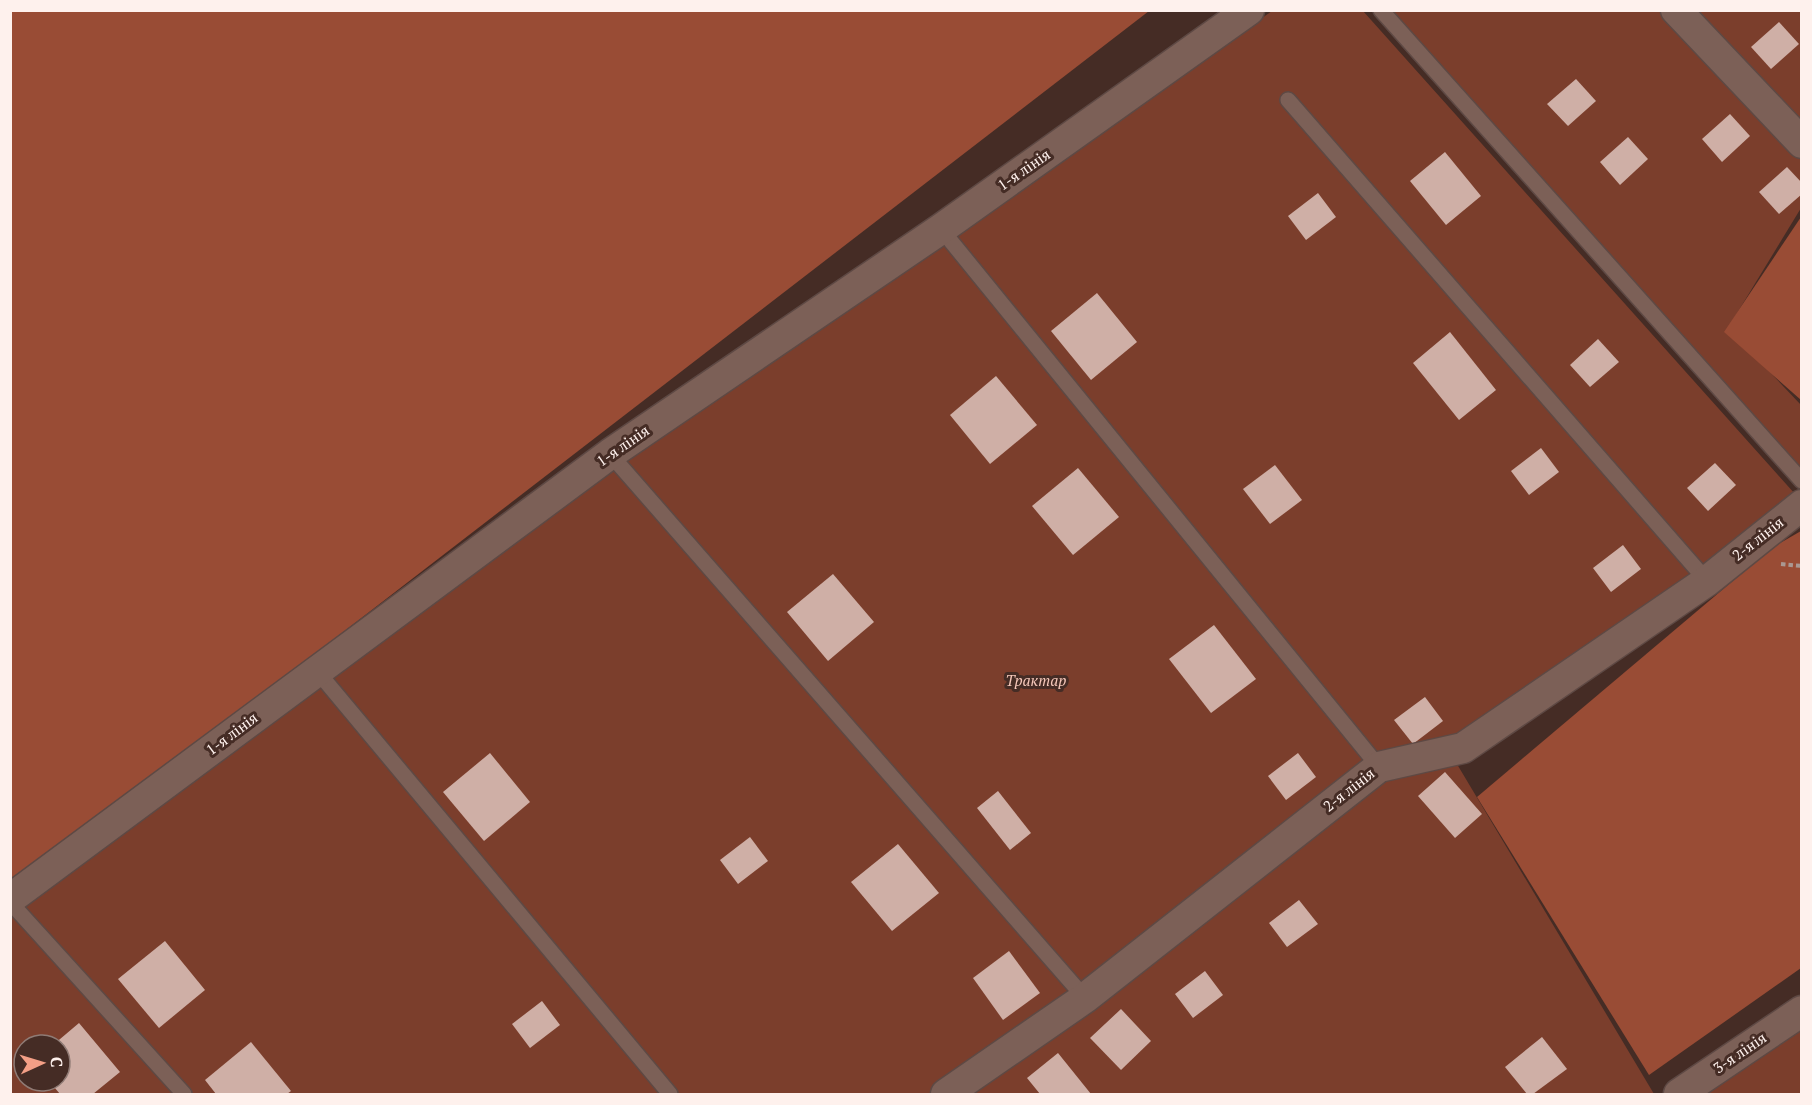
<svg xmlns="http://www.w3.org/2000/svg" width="1812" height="1105" font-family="'PT Serif',serif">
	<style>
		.green { fill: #7b3e2c; fill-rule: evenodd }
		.forest { fill: #994c35 }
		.building { fill: #cfafa6 }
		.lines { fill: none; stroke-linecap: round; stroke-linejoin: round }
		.service-casing { stroke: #5e4944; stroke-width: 18 }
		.minor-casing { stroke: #5e4944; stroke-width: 33 }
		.path { stroke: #aa9892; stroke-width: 4; stroke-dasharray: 4.5 3; stroke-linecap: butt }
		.service { stroke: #7c6057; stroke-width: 15 }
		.minor { stroke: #7c6057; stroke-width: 30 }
		.labels { text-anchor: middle; stroke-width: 6; stroke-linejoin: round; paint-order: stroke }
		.street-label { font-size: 15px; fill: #fef1ed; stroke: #452c25 }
		.park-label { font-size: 15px; font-style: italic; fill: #f5c7b9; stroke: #452c25 }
	</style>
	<rect width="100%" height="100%" fill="#452c25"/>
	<g class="green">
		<path d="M1272,11H1363L1795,494L1699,570L1445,744L1654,1094H11L10,916L617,465L948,240ZM24,1045H60V1081H24Z"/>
		<polygon points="1381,11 1801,11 1801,208 1728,328 1801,405 1801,481"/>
		<polygon points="1801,1027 1801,1094 1702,1094"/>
	</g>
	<g class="forest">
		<polygon points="11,11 1149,11 11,888"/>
		<polygon points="1801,217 1801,400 1724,332"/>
		<polygon points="1801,531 1801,968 1649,1075 1477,797 1773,547"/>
	</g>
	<g class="building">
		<polygon points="1779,22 1799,44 1771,69 1751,47"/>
		<polygon points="1576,79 1596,101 1568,126 1547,104"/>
		<polygon points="1730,114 1750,136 1722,162 1702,139"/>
		<polygon points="1628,137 1648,159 1620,185 1600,162"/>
		<polygon points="1445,152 1481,196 1446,225 1410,181"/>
		<polygon points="1787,167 1802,183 1802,194 1779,214 1759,192"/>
		<polygon points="1318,193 1336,217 1306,240 1288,216"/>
		<polygon points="1097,293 1137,342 1091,380 1051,331"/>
		<polygon points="1450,332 1496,390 1459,420 1413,363"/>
		<polygon points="1598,339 1619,362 1590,387 1570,365"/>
		<polygon points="996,376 1037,425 990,464 950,415"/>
		<polygon points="1541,448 1559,472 1529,495 1511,471"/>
		<polygon points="1715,463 1736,485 1708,511 1687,488"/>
		<polygon points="1275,465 1302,500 1270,524 1243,489"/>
		<polygon points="1078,468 1119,517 1073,555 1032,506"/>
		<polygon points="1623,545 1641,569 1611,592 1593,568"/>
		<polygon points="833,574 874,622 828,661 787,612"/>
		<polygon points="1214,625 1256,679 1211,713 1169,659"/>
		<polygon points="1425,697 1443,721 1413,744 1394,720"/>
		<polygon points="490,753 530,802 484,841 443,792"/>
		<polygon points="1298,753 1316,777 1286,800 1268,776"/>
		<polygon points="1445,772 1482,814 1455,838 1418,796"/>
		<polygon points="998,791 1031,833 1010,850 977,808"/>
		<polygon points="750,837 768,861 738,884 720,860"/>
		<polygon points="898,844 939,893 892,931 851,882"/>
		<polygon points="1299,900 1318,924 1287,947 1269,923"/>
		<polygon points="165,941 205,990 159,1028 118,979"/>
		<polygon points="1009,951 1040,993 1003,1020 973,978"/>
		<polygon points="1205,971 1223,995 1193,1018 1175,994"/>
		<polygon points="542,1001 560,1025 530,1048 512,1024"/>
		<polygon points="1121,1009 1151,1041 1121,1070 1090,1038"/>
		<polygon points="79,1023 120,1072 93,1094 60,1094 49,1081 60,1081 60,1045 53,1045"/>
		<polygon points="1542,1037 1567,1069 1533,1094 1527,1094 1505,1067"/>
		<polygon points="251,1042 291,1091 287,1094 216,1094 205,1080"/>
		<polygon points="1058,1053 1091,1094 1040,1094 1027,1078"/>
	</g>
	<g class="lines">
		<g class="service-casing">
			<g id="service">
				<polyline points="1381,10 1802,481"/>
				<polyline points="1288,100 1707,581"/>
				<polyline points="941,229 1379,767"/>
				<polyline points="610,454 1085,998"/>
				<polyline points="317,671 670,1094"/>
				<polyline points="10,902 184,1094"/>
			</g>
		</g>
		<g class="minor-casing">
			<g id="minor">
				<polyline points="1676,10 1802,143"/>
				<polyline points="10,899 610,454 941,229 1249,10"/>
				<polyline points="946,1094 1085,998 1379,767 1463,748 1707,581 1802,505"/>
				<polyline points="1679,1094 1802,1011"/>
			</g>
		</g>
		<polyline class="path" points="1781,564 1802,566"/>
		<use href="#service" class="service"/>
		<use href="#minor" class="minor"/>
	</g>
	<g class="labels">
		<g class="street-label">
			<text transform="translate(1024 170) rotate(-35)" y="5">1-я лінія</text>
			<text transform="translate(623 446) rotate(-35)" y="5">1-я лінія</text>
			<text transform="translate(1758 539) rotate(-38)" y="5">2-я лінія</text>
			<text transform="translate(232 734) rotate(-37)" y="5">1-я лінія</text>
			<text transform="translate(1349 790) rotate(-38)" y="5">2-я лінія</text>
			<text transform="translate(1740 1053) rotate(-34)" y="5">3-я лінія</text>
		</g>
		<g class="park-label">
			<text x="1036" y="686">Трактар</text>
		</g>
	</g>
	<rect width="1812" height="1105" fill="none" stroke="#fef1ed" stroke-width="24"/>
	<g transform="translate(42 1063) rotate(86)"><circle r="28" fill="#452c25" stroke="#8f7b75" stroke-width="1.5"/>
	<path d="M0-4.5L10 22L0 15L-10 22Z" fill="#f39f86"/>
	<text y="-9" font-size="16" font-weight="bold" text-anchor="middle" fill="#fef1ed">С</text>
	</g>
</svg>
